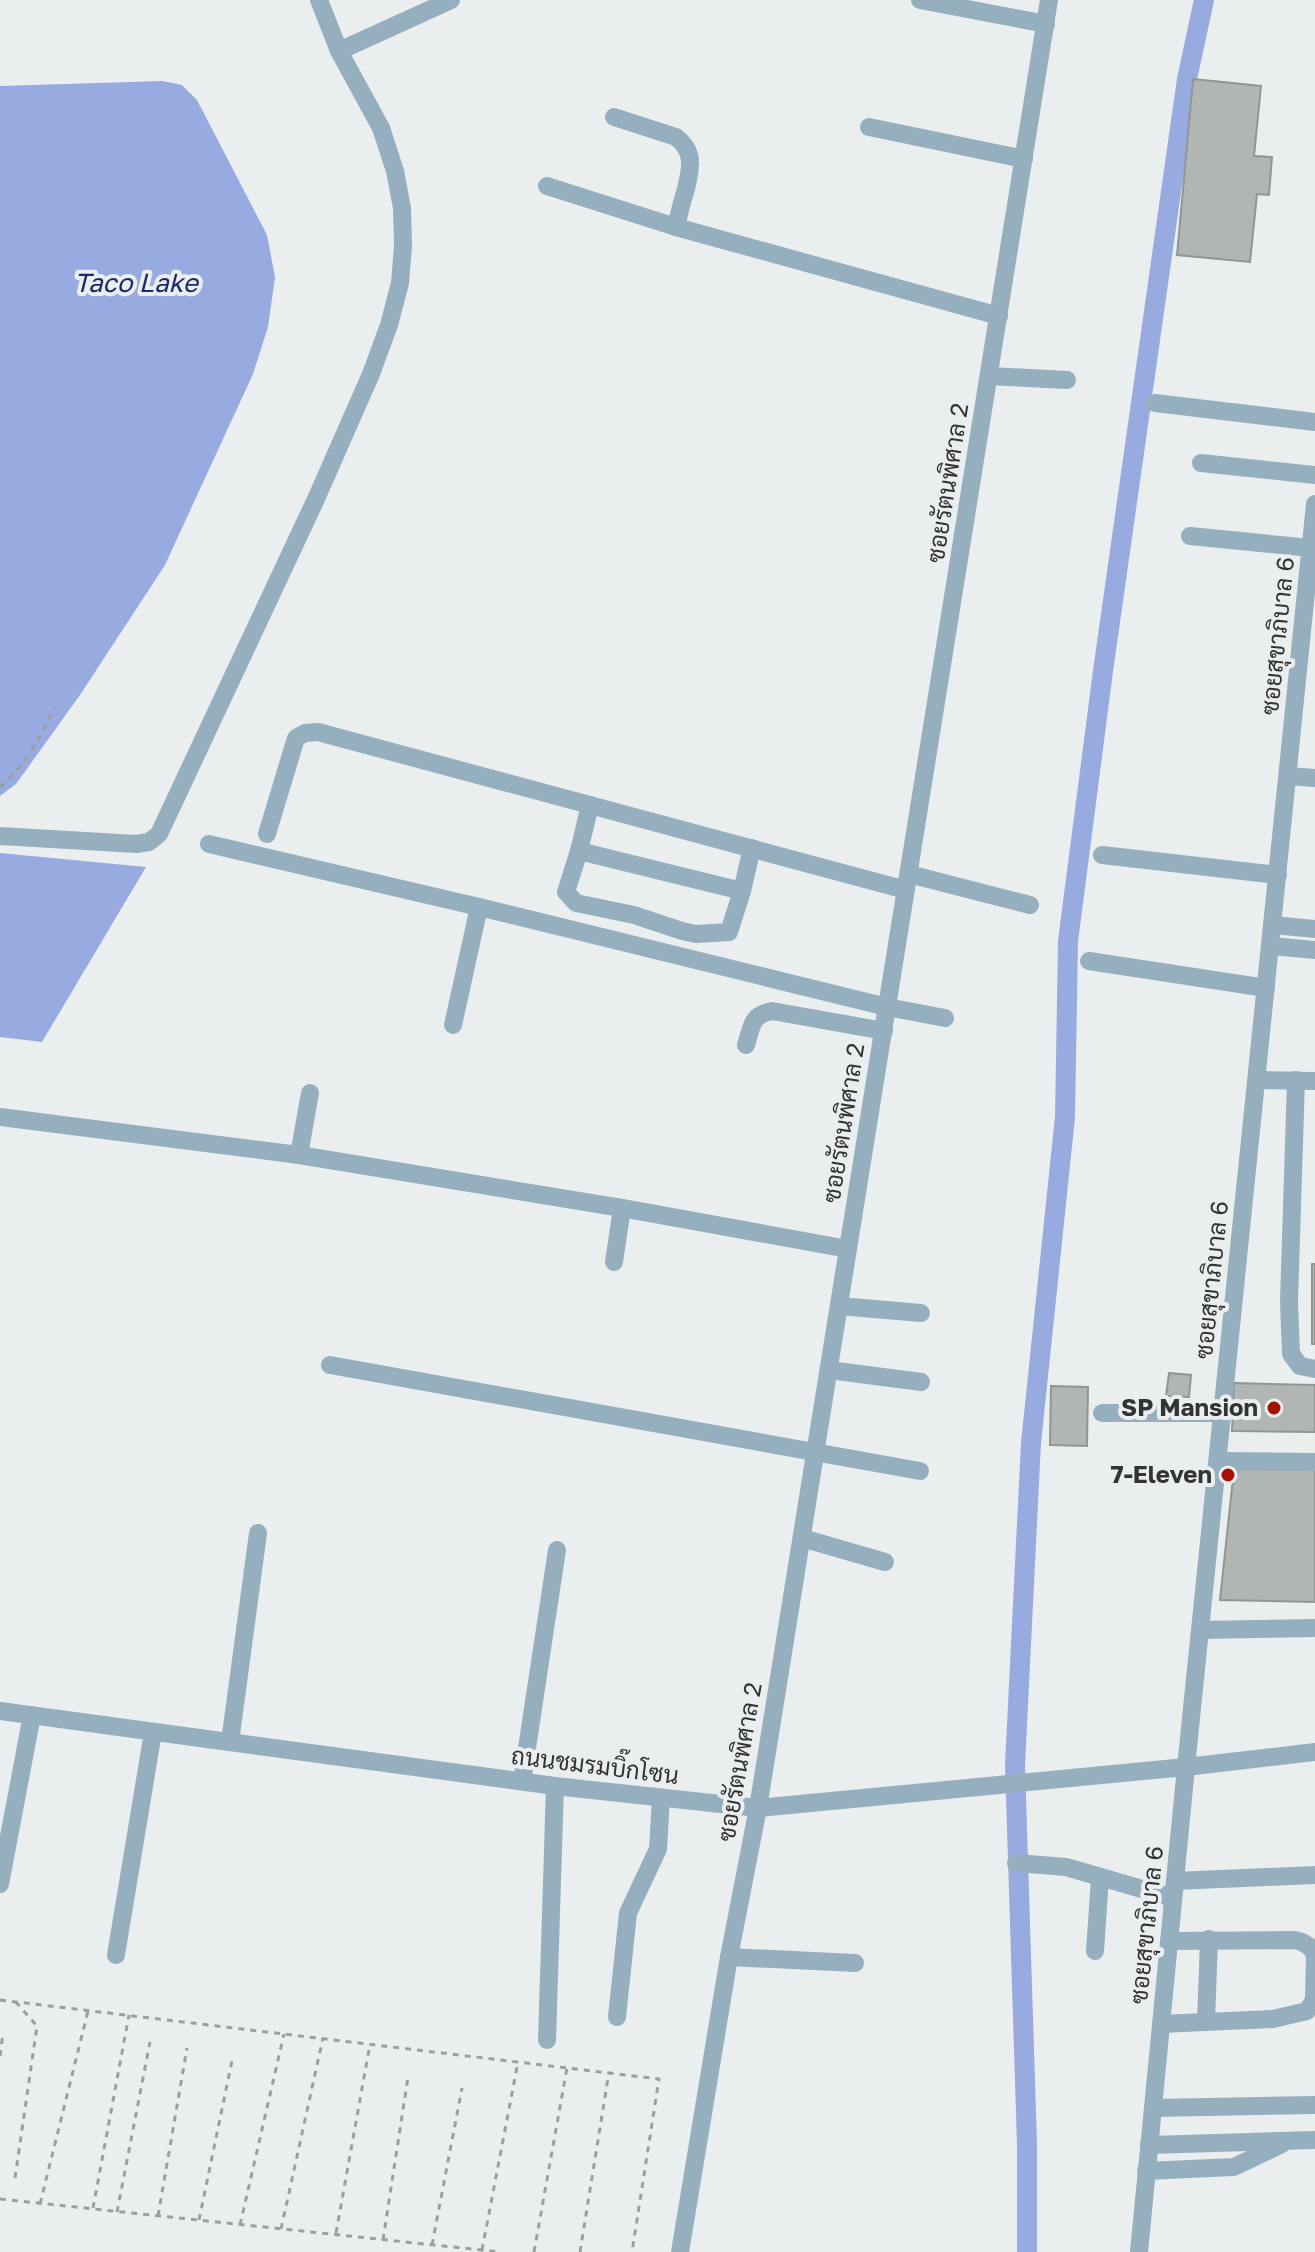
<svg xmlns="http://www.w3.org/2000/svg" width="1315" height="2252" font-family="'Golos Text',Sarabun,sans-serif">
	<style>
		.water { fill: #97abe0 }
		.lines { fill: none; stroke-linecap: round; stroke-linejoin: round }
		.canal { stroke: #97abe0; stroke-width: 20 }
		.building { fill: #b1b5b3; stroke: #919593; stroke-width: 2 }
		.path { stroke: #9c9fa0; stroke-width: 3; stroke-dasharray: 6 6; stroke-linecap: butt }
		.minor { stroke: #96afbf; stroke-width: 18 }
		.poi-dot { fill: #a51200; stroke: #eaeeef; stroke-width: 3 }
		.labels { text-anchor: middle; stroke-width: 8; stroke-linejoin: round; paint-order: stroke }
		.street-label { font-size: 24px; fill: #323334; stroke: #eaeeef }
		.poi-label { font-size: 24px; font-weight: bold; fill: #323334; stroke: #eaeeef; text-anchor: end }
		.water-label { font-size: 26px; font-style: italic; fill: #1a2a68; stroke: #eaeeef }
	</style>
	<rect width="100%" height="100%" fill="#eaeeef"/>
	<g class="water">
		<polygon points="162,81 182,85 197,100 267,235 275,277 268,327 253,374 165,565 80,695 16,784 0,796 0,86"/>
		<polygon points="0,853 146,867 42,1042 0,1037"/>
	</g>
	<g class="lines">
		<polyline class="canal" points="1027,2252 1027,2144 1015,1765 1031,1443 1065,1117 1068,941 1103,671 1187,79 1204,0"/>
	</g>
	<g class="building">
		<polygon points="1193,79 1261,86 1254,156 1272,157 1269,195 1257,194 1250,262 1177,255"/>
		<rect x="1312" y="1264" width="3" height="80"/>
		<polygon points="1169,1373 1191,1375 1189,1397 1166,1396"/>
		<polygon points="1234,1383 1315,1385 1315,1432 1232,1431"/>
		<polygon points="1051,1386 1088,1387 1087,1446 1050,1445"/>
		<polygon points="1234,1469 1315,1470 1315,1602 1220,1600"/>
	</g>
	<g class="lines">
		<g class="path">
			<path d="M0,787C26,765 40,737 55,707"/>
			<polyline points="0,2000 659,2079 632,2252"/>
			<polyline points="0,2056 3,2033"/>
			<polyline points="15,2178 37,2026 16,2002"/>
			<polyline points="0,2199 500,2252"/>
			<polyline points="40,2204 88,2011"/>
			<polyline points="93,2208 129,2015"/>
			<polyline points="117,2212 150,2042"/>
			<polyline points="158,2216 187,2048"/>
			<polyline points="199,2220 233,2056"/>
			<polyline points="240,2225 284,2034"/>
			<polyline points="281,2229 323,2038"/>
			<polyline points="336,2233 370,2044"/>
			<polyline points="383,2240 408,2077"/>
			<polyline points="432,2245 462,2088"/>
			<polyline points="482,2250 518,2062"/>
			<polyline points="534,2252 567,2068"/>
			<polyline points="580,2252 609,2072"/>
		</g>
		<g class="minor">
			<polyline points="920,0 1046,24"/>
			<polyline points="339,51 451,0"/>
			<path d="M614,117L676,137C695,152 691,167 686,189C682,201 679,214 676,227"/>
			<polyline points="869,127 1024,159"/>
			<polyline points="547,186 676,227 999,316"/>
			<polyline points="989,376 1067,380"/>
			<polyline points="1155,403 1315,422"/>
			<polyline points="1201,463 1315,475"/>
			<polyline points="1190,536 1311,548"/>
			<polyline points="1288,776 1315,778"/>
			<polyline points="590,805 579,851 566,892 576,903 634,915 682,931 696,934 729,932 742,891 752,848"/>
			<polyline points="267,834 296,738 305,733 318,732 906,890"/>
			<polyline points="0,836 136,844 149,842 159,834 316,499 371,374 389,325 400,283 403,246 402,208 395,171 381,128 339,51 319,0"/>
			<polyline points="209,844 479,907 887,1007 945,1018"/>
			<polyline points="579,851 742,891"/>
			<polyline points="1102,855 1278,875"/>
			<polyline points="909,874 1030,905"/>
			<polyline points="1273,925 1315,929"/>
			<polyline points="1271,946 1315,950"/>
			<polyline points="1089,961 1266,988"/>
			<polyline points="453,1025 479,907"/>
			<path d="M746,1045C752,1026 751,1015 772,1011L884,1031"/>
			<polyline points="1257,1080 1315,1081"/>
			<polyline points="1296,1080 1289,1301 1291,1354 1300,1366 1315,1369"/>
			<polyline points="0,1117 299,1155 622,1208 848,1249"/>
			<polyline points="299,1155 310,1093"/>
			<polyline points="614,1262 622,1208"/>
			<polyline points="839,1306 921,1313"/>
			<polyline points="330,1365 920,1471"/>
			<polyline points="829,1370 921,1382"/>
			<polyline points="1102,1413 1222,1413"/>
			<polyline points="1218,1461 1315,1462"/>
			<polyline points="802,1538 885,1562"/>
			<polyline points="1200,1630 1315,1628"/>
			<polyline points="0,1711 555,1786 758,1808 1186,1767 1315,1752"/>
			<polyline points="230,1742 258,1533"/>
			<polyline points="522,1781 557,1550"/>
			<polyline points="1016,1863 1066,1867 1173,1898"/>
			<polyline points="1175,1881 1315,1875"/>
			<polyline points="0,1884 32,1715"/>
			<polyline points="1095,1951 1100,1878"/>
			<polyline points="116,1955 153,1732"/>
			<polyline points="729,1957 855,1963"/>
			<polyline points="617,2017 628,1913 658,1849 661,1798"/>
			<polyline points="1206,2022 1209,1939"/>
			<polyline points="1161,2024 1273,2019 1307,2011 1314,2000 1315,1954 1310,1947 1302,1942 1294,1940 1169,1941"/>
			<polyline points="547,2040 555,1786"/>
			<polyline points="1153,2108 1315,2105"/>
			<polyline points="1149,2145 1315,2140"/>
			<polyline points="1146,2171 1234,2167 1282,2144"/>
			<polyline points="680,2252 729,1957 758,1808 1049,0"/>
			<polyline points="1139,2252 1186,1767 1315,504"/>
		</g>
	</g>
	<g class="poi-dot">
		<circle cx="1274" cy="1408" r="8"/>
		<circle cx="1228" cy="1475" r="8"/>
	</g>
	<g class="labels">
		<g class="street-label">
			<text transform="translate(948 483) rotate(-81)" y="8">ซอยรัตนพิศาล 2</text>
			<text transform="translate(1278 636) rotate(-84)" y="8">ซอยสุขาภิบาล 6</text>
			<text transform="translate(844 1123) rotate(-81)" y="8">ซอยรัตนพิศาล 2</text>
			<text transform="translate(1212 1280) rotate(-84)" y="8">ซอยสุขาภิบาล 6</text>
			<text transform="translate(740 1762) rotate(-80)" y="8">ซอยรัตนพิศาล 2</text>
			<text transform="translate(595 1766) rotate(7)" y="8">ถนนชมรมบิ๊กโซน</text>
			<text transform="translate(1147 1925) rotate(-84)" y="8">ซอยสุขาภิบาล 6</text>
		</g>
		<g class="poi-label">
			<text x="1258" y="1416">SP Mansion</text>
			<text x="1212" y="1483">7-Eleven</text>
		</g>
		<g class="water-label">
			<text x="136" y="292">Taco Lake</text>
		</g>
	</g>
</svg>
